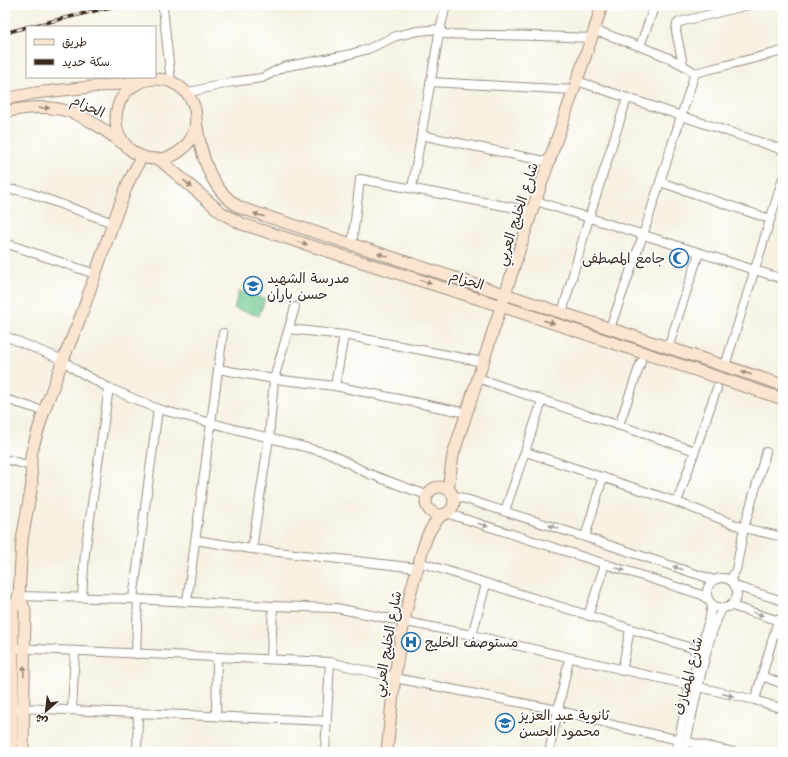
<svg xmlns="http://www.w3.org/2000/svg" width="788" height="757" font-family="'Comic Neue','Playpen Sans Arabic',sans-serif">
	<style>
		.grass { fill: #73cb91; stroke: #577a58 }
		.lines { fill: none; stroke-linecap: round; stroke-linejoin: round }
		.street-casing { stroke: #988e80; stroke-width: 10 }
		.secondary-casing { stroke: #988e80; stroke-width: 13 }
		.street { stroke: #fff; stroke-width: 8 }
		.secondary { stroke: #fce5d0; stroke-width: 11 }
		.rail-casing { stroke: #3b2a1e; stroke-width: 3.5 }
		.rail { stroke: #fff; stroke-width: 2; stroke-dasharray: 6; stroke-linecap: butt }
		.oneway { fill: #9c8877 }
		.oneway2 { fill: #a79f9a }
		.labels { text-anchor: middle; stroke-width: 3.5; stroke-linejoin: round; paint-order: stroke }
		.street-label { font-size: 14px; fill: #3b2a1e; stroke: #fff }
		.poi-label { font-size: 14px; fill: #3b2a1e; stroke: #fff; text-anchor: start }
	</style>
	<rect width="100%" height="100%" fill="#fff"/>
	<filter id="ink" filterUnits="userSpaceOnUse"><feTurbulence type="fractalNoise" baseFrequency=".025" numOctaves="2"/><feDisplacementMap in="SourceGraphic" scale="8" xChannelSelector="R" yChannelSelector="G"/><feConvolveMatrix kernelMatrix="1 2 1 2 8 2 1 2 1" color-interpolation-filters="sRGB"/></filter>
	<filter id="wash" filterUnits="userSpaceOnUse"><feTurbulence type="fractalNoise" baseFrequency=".012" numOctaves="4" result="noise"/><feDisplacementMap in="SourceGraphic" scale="16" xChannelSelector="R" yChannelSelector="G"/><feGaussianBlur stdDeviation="0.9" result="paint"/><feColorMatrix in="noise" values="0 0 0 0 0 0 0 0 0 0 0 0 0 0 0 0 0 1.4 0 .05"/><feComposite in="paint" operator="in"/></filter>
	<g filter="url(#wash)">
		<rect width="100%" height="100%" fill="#f6f1e1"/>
		<polygon class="grass" points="239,291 265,299 259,316 234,308"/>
	</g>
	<g filter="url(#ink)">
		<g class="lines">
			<g class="street-casing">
				<g id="street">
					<polyline points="163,8 171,82"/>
					<path d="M594,31C605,33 614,37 624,41C648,49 674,58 695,73L643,235L610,328"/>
					<polyline points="439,34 540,36 592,38"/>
					<polyline points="640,46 655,5"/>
					<polyline points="683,65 676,31 677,24 679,22 749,5"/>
					<polyline points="695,73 783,51"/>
					<polyline points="577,81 783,150"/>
					<polyline points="430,82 574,90"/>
					<polyline points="186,93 232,82 262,78 283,67 347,55 368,49 396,36 418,31 441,29"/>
					<polyline points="421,135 549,162"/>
					<polyline points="660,182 770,219"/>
					<polyline points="412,188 439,34 446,5"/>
					<polyline points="5,190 17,190 30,193 113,223"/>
					<polyline points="536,201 783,279"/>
					<polyline points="5,243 95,274"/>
					<polyline points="352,245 360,179 532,211"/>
					<polyline points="562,313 589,218 627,98"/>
					<polyline points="289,329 344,335 483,362"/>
					<polyline points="5,336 63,360 76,370 109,388 158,409 331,454 367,473 407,488 427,495"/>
					<polyline points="668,348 699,253"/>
					<polyline points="725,366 783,178"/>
					<polyline points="218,369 274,379 335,386 467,413"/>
					<path d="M478,378C550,404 623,426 695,451"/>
					<polyline points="335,386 344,335"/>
					<polyline points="5,399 44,411"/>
					<polyline points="619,425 641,362"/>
					<polyline points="526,452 677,502 744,528 783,537"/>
					<polyline points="5,459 31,466"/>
					<polyline points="453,495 585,537 714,580"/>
					<polyline points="677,502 717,388"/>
					<polyline points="505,511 542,401"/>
					<polyline points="446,513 702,595 708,600"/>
					<polyline points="585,537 603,477"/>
					<polyline points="195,540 252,549 417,568"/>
					<polyline points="252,549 269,438 274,379 295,307"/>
					<polyline points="419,562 701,651"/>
					<circle cx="722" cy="593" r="15"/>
					<polyline points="730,580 736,570 744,528 766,452"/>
					<polyline points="735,586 783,601"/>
					<polyline points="19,596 133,599 273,606 336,608 472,635 755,700 783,709"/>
					<polyline points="82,597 85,552 109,388"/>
					<polyline points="133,599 158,409"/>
					<polyline points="187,602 223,333"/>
					<polyline points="732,606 783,622"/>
					<polyline points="588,616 605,564"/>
					<polyline points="472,635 486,584"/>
					<polyline points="12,648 330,662 395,678 558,710 621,727 733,752"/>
					<polyline points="136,654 138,599"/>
					<polyline points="271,659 273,606"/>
					<polyline points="622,671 630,629"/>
					<polyline points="762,676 783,684"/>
					<polyline points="755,700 778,620"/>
					<polyline points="19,708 327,721"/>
					<polyline points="72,710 75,651"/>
					<polyline points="216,716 217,658"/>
					<polyline points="137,752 138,713"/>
					<polyline points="325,752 330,662"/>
					<polyline points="549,752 569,659"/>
					<polyline points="676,752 690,686 710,616 712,604"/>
					<path d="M684,752C691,721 697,689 705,658C709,641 714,624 722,609"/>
				</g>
			</g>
			<g class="secondary-casing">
				<g id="secondary">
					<circle cx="156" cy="119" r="40"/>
					<polyline points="5,99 35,93 137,82"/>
					<path d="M5,112C58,100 81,112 122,143"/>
					<path d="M196,121C201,154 209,190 241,208L783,385"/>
					<polyline points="159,159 222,213 242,224 501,306 783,399"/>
					<circle cx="440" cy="501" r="14"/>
					<polyline points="448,489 453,455 532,211 594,31 602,5"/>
					<polyline points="19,596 25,610 23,752"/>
					<polyline points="12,752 13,608 19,596 22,540 32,484 31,466 31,455 33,447 44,411 63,360 81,316 113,223 128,183 142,156"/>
					<path d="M387,752C393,689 399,627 418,566C424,546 426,530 442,515"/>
				</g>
			</g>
			<use href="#street" class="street"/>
			<use href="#secondary" class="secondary"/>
			<g class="rail-casing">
				<g id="rail">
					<polyline points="28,27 119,5"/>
					<polyline points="5,33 27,27"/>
				</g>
			</g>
			<use href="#rail" class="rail"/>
		</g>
		<defs><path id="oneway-solid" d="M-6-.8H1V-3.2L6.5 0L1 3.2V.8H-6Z"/></defs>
		<g class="oneway">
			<use href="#oneway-solid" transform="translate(44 108)"/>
			<use href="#oneway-solid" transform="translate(188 184) rotate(41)"/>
			<use href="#oneway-solid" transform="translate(259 215) rotate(-162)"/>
			<use href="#oneway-solid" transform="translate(302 243) rotate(18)"/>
			<use href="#oneway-solid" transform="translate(383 255) rotate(-162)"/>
			<use href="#oneway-solid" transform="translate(426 282) rotate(18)"/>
			<use href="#oneway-solid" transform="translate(549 322) rotate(18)"/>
			<use href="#oneway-solid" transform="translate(746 373) rotate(-162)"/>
			<use href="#oneway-solid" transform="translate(24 671) rotate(-89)"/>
		</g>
		<g class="oneway2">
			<use href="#oneway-solid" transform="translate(483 525) rotate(18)"/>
			<use href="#oneway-solid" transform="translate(554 527) rotate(-162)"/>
			<use href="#oneway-solid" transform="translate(678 568) rotate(-161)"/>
			<use href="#oneway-solid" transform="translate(620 569) rotate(18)"/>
			<use href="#oneway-solid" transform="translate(758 614) rotate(18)"/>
			<use href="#oneway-solid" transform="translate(728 695) rotate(13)"/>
		</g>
	</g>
	<defs>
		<g id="mosque-ring" transform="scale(1)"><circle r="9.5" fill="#fff" stroke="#1f6fb2" stroke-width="1.5"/><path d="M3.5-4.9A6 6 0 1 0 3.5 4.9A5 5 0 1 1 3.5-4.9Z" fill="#1f6fb2"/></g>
		<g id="school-ring" transform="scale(1)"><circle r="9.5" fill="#fff" stroke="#1f6fb2" stroke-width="1.5"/><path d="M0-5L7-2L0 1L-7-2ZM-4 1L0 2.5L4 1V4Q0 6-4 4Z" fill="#1f6fb2"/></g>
		<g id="hospital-ring" transform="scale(1)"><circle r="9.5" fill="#fff" stroke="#1f6fb2" stroke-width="1.5"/><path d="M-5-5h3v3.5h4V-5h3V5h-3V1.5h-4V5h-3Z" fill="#1f6fb2"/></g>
	</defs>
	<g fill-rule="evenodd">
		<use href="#mosque-ring" x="679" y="258"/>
		<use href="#school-ring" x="253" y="286"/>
		<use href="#hospital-ring" x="411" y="642"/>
		<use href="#school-ring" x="505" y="723"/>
	</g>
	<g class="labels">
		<g class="street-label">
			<text transform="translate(88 106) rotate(25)" y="5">الحزام</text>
			<text transform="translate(517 214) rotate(-72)" y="5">شارع الخليج العربي</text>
			<text transform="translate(467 280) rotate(18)" y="5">الحزام</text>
			<text transform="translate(387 644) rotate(-80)" y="5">شارع الخليج العربي</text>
			<text transform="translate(688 676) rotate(-76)" y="5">شارع المصارف</text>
		</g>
		<g class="poi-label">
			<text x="665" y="263" text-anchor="end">جامع المصطفى</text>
			<text x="267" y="283">مدرسة الشهيد<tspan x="267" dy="16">حسن باران</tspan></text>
			<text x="425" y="647">مستوصف الخليج</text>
			<text x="519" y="720">ثانوية عبد العزيز<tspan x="519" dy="16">محمود الحسن</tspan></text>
		</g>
	</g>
	<rect width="788" height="757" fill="none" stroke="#fff" stroke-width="20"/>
	<rect x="26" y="26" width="130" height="52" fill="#ffffff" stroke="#b1aaa5"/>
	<rect x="34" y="39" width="20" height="6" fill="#fce5d0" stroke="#b1aaa5"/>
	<text x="62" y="46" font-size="12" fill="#3b2a1e">طريق</text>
	<rect x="34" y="59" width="20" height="6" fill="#3b2a1e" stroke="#b1aaa5"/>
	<text x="62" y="66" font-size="12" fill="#3b2a1e">سكة حديد</text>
	<g transform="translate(46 711) rotate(208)" stroke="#ffffff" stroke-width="3" paint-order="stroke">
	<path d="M0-3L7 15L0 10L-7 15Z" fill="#3b2a1e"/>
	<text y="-6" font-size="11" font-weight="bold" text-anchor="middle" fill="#3b2a1e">ش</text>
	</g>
</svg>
